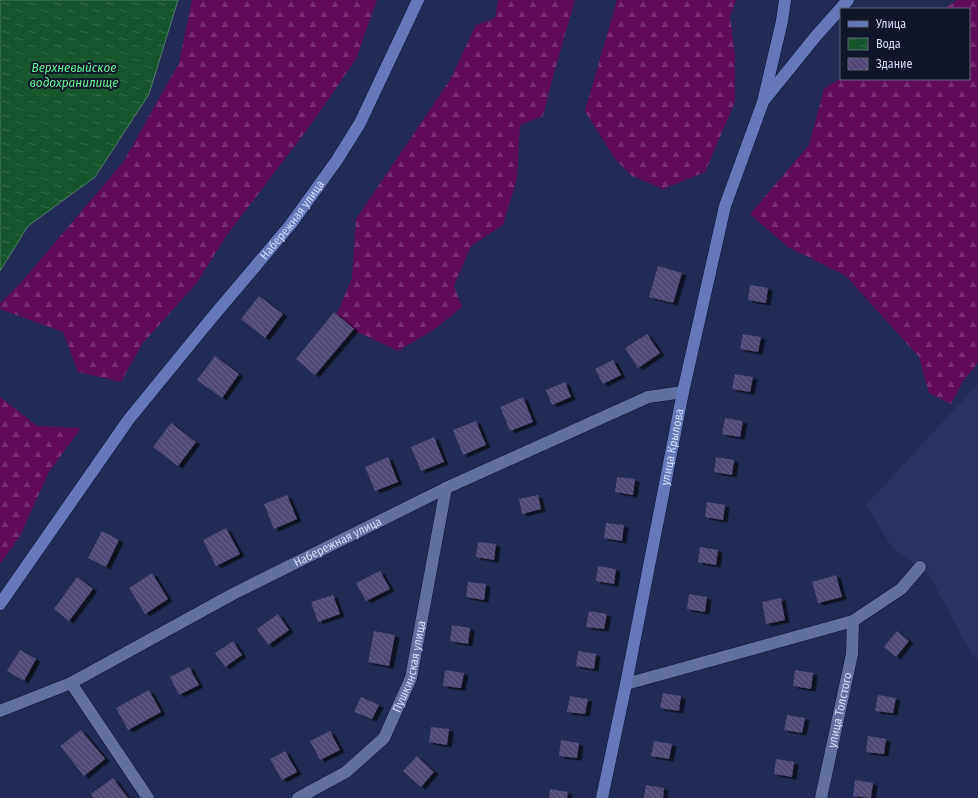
<svg xmlns="http://www.w3.org/2000/svg" width="978" height="798" font-family="'Fira Sans Condensed',sans-serif">
	<style>
		.built { fill: #293263 }
		.forest { fill: url(#forest-firs) }
		.water { fill: url(#water-ripples); stroke: #507f6a }
		.building { fill: url(#building-back-hatch); filter: url(#shadow) }
		.lines { fill: none; stroke-linecap: round; stroke-linejoin: round }
		.street-casing { stroke: #0b1139; stroke-width: 13 }
		.secondary-casing { stroke: #0b1139; stroke-width: 13 }
		.street { stroke: #6270a0; stroke-width: 12 }
		.secondary { stroke: #6678b8; stroke-width: 12 }
		.labels { text-anchor: middle; stroke-width: 4; stroke-linejoin: round; paint-order: stroke }
		.street-label { font-size: 12px; fill: #d5def9; stroke: #101528 }
		.water-label { font-size: 13px; font-style: italic; fill: #63f593; stroke: #101528 }
	</style>
	<defs>
		<pattern id="forest-firs" width="22" height="20" patternUnits="userSpaceOnUse"><rect width="22" height="20" fill="#600a5a"/><path d="M5 1l3.5 6h-7zM16 11l3.5 6h-7z" fill="#762d72"/></pattern>
		<pattern id="water-ripples" width="26" height="14" patternUnits="userSpaceOnUse"><rect width="26" height="14" fill="#17562d"/><path d="M2 4q2-2 4 0t4 0M15 11q2-2 4 0t4 0" fill="none" stroke="#386e4c"/></pattern>
		<pattern id="building-back-hatch" width="6" height="6" patternUnits="userSpaceOnUse"><rect width="6" height="6" fill="#514877"/><path d="M-1 5l2 2M0 0l6 6M5-1l2 2" fill="none" stroke="#69628b"/></pattern>
		<filter id="shadow"><feDropShadow dx="4.5" dy="2.5" stdDeviation="0" flood-color="#0009"/></filter>
	</defs>
	<rect width="100%" height="100%" fill="#212b55"/>
	<polygon class="built" points="978,384 978,660 972,655 928,573 893,549 866,505"/>
	<g class="forest">
		<polygon points="192,0 377,0 356,59 312,123 227,235 196,284 142,344 121,382 78,372 63,332 0,309 0,303 19,285 124,161 179,63"/>
		<polygon points="498,0 575,0 554,73 543,116 520,125 517,179 503,225 471,246 454,286 462,307 435,329 398,351 334,321 352,278 356,219 450,80 476,25 495,18"/>
		<polygon points="617,0 736,0 730,16 735,55 735,102 705,172 663,189 632,176 615,159 585,111"/>
		<polygon points="957,0 978,0 978,363 963,381 951,404 929,393 919,357 846,276 788,247 750,214 809,145 824,89 841,78 841,79 969,79 969,9 944,9"/>
		<polygon points="0,397 37,426 81,428 49,472 20,536 0,564"/>
	</g>
	<polygon class="water" points="0,0 178,0 149,94 95,177 28,226 0,271"/>
	<g class="building">
		<polygon points="658,266 682,273 673,303 649,297"/>
		<polygon points="750,285 768,288 766,303 748,300"/>
		<polygon points="259,296 283,314 265,338 241,319"/>
		<polygon points="334,312 354,329 315,375 296,359"/>
		<polygon points="647,334 660,353 638,368 625,348"/>
		<polygon points="743,334 761,337 758,352 740,349"/>
		<polygon points="215,356 239,374 222,398 197,380"/>
		<polygon points="613,360 621,375 603,384 595,369"/>
		<polygon points="735,374 753,377 750,392 732,389"/>
		<polygon points="565,382 571,397 552,405 546,390"/>
		<polygon points="523,397 533,422 510,431 500,407"/>
		<polygon points="725,418 743,421 740,437 722,434"/>
		<polygon points="476,421 486,445 463,455 453,430"/>
		<polygon points="171,423 196,442 178,466 153,447"/>
		<polygon points="434,437 444,462 421,471 411,447"/>
		<polygon points="388,457 398,482 375,491 365,467"/>
		<polygon points="716,457 734,460 732,475 714,472"/>
		<polygon points="617,477 635,479 633,495 615,492"/>
		<polygon points="287,495 297,519 274,529 264,504"/>
		<polygon points="538,495 541,509 522,514 519,499"/>
		<polygon points="707,502 725,505 723,520 705,517"/>
		<polygon points="606,523 624,525 622,541 604,538"/>
		<polygon points="226,528 240,554 216,566 203,540"/>
		<polygon points="102,531 119,540 106,567 88,558"/>
		<polygon points="478,542 496,544 494,560 476,557"/>
		<polygon points="700,547 718,550 716,565 698,562"/>
		<polygon points="598,566 616,569 614,584 596,581"/>
		<polygon points="380,571 390,589 366,601 356,583"/>
		<polygon points="152,573 168,599 145,614 129,588"/>
		<polygon points="836,575 842,597 818,603 812,582"/>
		<polygon points="77,577 93,589 69,621 54,609"/>
		<polygon points="468,582 486,584 484,600 466,597"/>
		<polygon points="689,594 707,597 705,612 687,609"/>
		<polygon points="333,595 340,614 318,622 311,602"/>
		<polygon points="781,598 785,620 766,624 762,602"/>
		<polygon points="589,611 607,614 604,629 586,627"/>
		<polygon points="278,614 289,630 268,645 257,629"/>
		<polygon points="452,625 470,628 468,644 450,641"/>
		<polygon points="374,631 395,635 389,666 368,662"/>
		<polygon points="897,631 909,641 896,657 884,647"/>
		<polygon points="233,641 242,655 225,667 215,653"/>
		<polygon points="20,650 36,659 24,681 7,671"/>
		<polygon points="578,651 596,654 594,669 576,666"/>
		<polygon points="189,667 199,685 179,695 170,677"/>
		<polygon points="445,670 464,673 461,688 443,686"/>
		<polygon points="795,670 813,673 811,689 793,686"/>
		<polygon points="149,690 161,712 128,730 116,708"/>
		<polygon points="663,693 681,696 679,711 660,708"/>
		<polygon points="878,695 896,698 893,713 875,711"/>
		<polygon points="570,696 588,699 585,714 567,712"/>
		<polygon points="361,697 379,705 372,719 354,712"/>
		<polygon points="787,715 805,718 802,733 784,730"/>
		<polygon points="431,727 449,729 447,745 429,742"/>
		<polygon points="81,730 105,759 84,776 60,746"/>
		<polygon points="330,731 340,750 320,760 310,741"/>
		<polygon points="868,736 886,739 884,754 866,752"/>
		<polygon points="561,740 579,743 577,758 559,756"/>
		<polygon points="654,741 672,744 669,759 651,756"/>
		<polygon points="285,751 297,772 282,780 270,759"/>
		<polygon points="417,756 434,772 421,787 403,771"/>
		<polygon points="776,759 794,762 792,777 774,774"/>
		<polygon points="113,778 128,798 94,798 91,794"/>
		<polygon points="855,780 873,783 871,798 853,796"/>
		<polygon points="646,785 664,788 663,798 644,798"/>
		<polygon points="550,789 568,792 567,798 549,798"/>
	</g>
	<g class="lines">
		<g class="street-casing">
			<g id="street">
				<polyline points="71,683 148,798"/>
				<polyline points="626,684 853,621 901,589 920,567"/>
				<path id="s1" d="M0,711L71,683L233,594L446,488L648,397L683,392"/>
				<path id="s2" d="M298,798L346,772L384,738L411,678L446,488"/>
				<path id="s3" d="M821,798L852,654L853,621"/>
			</g>
		</g>
		<g class="secondary-casing">
			<g id="secondary">
				<polyline points="765,99 816,36 848,0"/>
				<path id="s4" d="M0,604L129,419L210,320L291,224L337,160L360,123L418,0"/>
				<path id="s5" d="M602,798L626,684L683,392L725,206L763,102L782,21L785,0"/>
			</g>
		</g>
		<use href="#street" class="street"/>
		<use href="#secondary" class="secondary"/>
	</g>
	<g class="labels">
		<g class="street-label">
			<text dy="4" stroke="none"><textPath href="#s4" startOffset="483">Набережная улица</textPath></text>
			<text dy="4" stroke="none"><textPath href="#s5" startOffset="358">улица Крылова</textPath></text>
			<text dy="4" stroke="none"><textPath href="#s1" startOffset="378">Набережная улица</textPath></text>
			<text dy="4" stroke="none"><textPath href="#s2" startOffset="182">Пушкинская улица</textPath></text>
			<text dy="4" stroke="none"><textPath href="#s3" startOffset="90">улица Толстого</textPath></text>
		</g>
		<g class="water-label">
			<text x="74" y="72">Верхневыйское<tspan x="74" dy="15">водохранилище</tspan></text>
		</g>
	</g>
	<rect x="840" y="8" width="130" height="72" fill="#101528" stroke="#5f657c"/>
	<rect x="848" y="21" width="20" height="6" fill="#6678b8" stroke="#5f657c"/>
	<text x="876" y="28" font-size="12" fill="#d5def9">Улица</text>
	<rect x="848" y="38" width="20" height="12" fill="url(#water-ripples)" stroke="#5f657c"/>
	<text x="876" y="48" font-size="12" fill="#d5def9">Вода</text>
	<rect x="848" y="58" width="20" height="12" fill="url(#building-back-hatch)" stroke="#5f657c"/>
	<text x="876" y="68" font-size="12" fill="#d5def9">Здание</text>
</svg>
